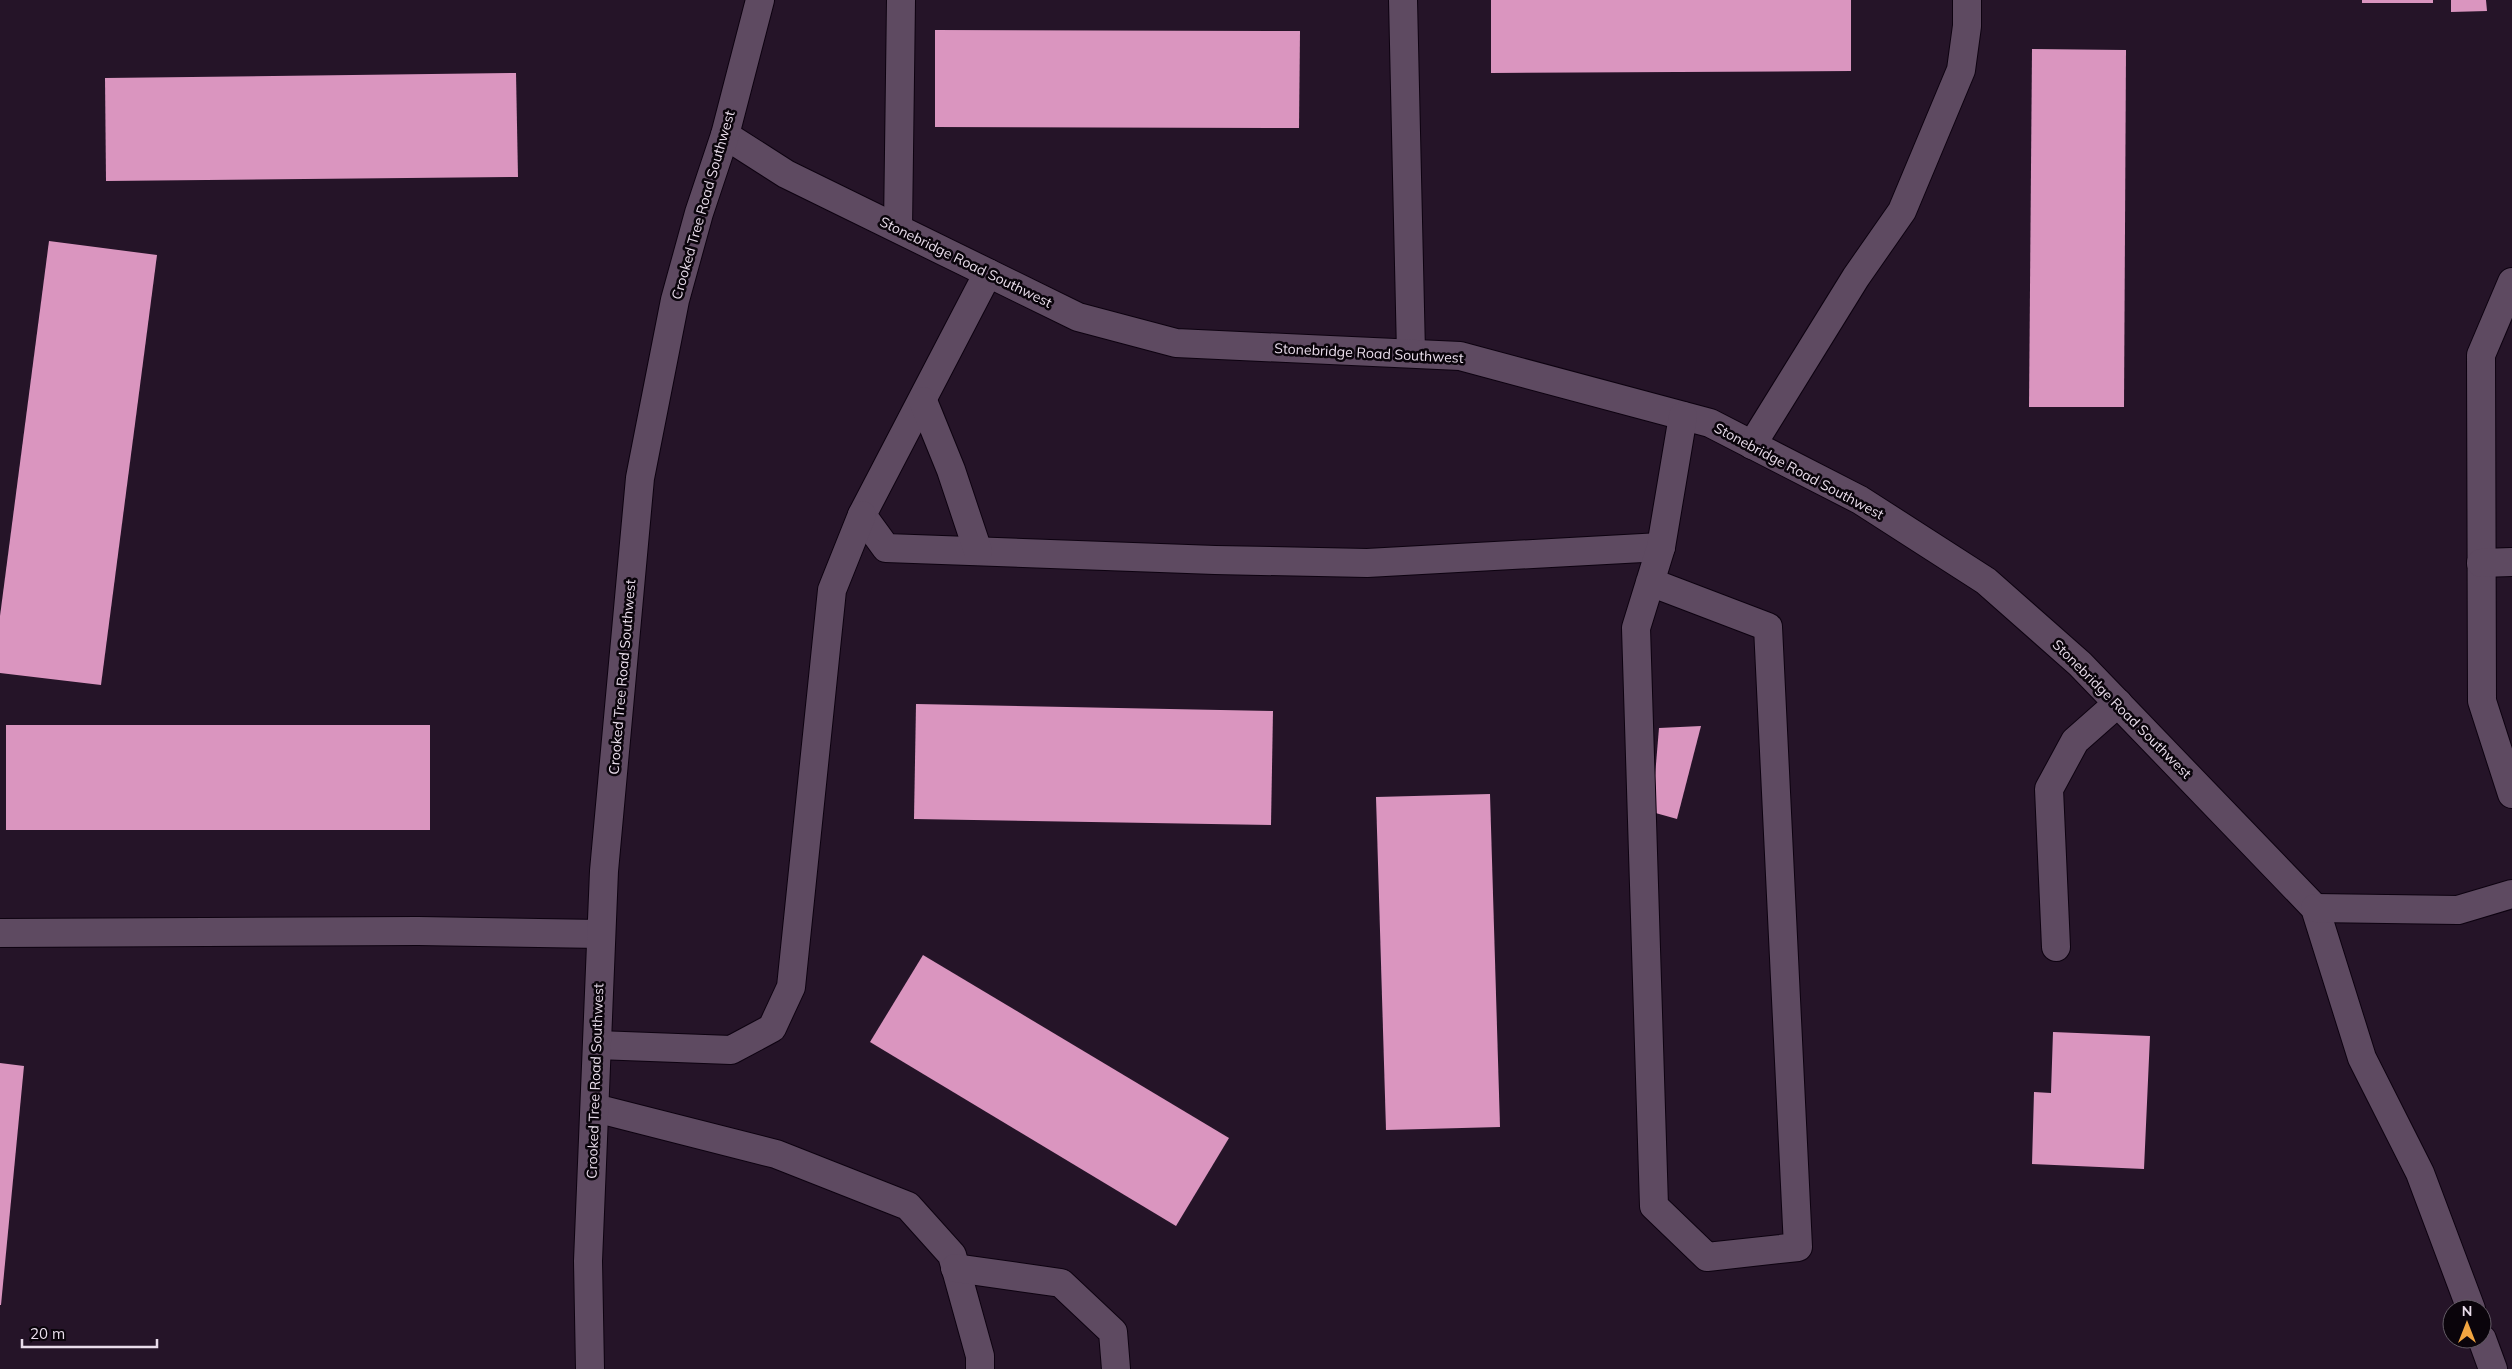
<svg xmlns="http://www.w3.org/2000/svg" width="2512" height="1369" font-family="Mulish,sans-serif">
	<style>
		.building { fill: #da95bf }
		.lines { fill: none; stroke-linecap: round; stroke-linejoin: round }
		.minor-casing { stroke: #0d0210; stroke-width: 30 }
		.minor { stroke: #5e4a61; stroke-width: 28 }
		.labels { text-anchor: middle; stroke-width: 5; stroke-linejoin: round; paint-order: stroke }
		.street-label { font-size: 14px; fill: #e9ddeb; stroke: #0a040b }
	</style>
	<rect width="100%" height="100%" fill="#251428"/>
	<g class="building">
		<polygon points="1491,0 1851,0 1851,71 1491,73"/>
		<rect x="2362" y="0" width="71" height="3"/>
		<polygon points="2451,0 2486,0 2487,11 2451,12"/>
		<polygon points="935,30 1300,31 1299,128 935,127"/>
		<polygon points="2032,49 2126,50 2124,407 2029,407"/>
		<polygon points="516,73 518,177 106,181 105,78"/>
		<polygon points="49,241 157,255 101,685 0,673 0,616"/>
		<polygon points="916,704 1273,711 1271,825 914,819"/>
		<rect x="6" y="725" width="424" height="105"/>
		<polygon points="1701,726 1677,819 1652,812 1659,728"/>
		<polygon points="1490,794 1500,1127 1386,1130 1376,797"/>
		<polygon points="923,955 1229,1138 1176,1226 870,1042"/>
		<polygon points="2053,1032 2150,1036 2144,1169 2032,1164 2034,1092 2051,1093"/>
		<polygon points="0,1063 24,1066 1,1305 0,1305"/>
	</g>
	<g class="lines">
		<g class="minor-casing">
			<g id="minor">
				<polyline points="1403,0 1411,353"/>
				<polyline points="725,135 786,174 1078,317 1176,343 1460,356 1710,423 1860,500 1986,581 2080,664 2315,908 2362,1058 2420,1173 2471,1309"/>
				<polyline points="898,228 901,0"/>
				<polyline points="988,273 862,515 886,548 1215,560 1367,563 1661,547"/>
				<polyline points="2512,282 2481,355 2482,701 2512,794"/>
				<polyline points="923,401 951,470 978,551"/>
				<polyline points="1752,445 1856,277 1902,211 1961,70 1967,26 1967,0"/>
				<polyline points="2481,563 2512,562"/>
				<polyline points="1650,582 1768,627 1798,1247 1707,1257 1654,1206 1636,628 1661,547 1683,416"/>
				<polyline points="2315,908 2458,910 2512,894"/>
				<polyline points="0,933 418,931 601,934"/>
				<polyline points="2056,947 2049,789 2075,741 2118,703"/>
				<polyline points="597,1045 731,1050 772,1028 791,987 832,590 862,515"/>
				<polyline points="595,1108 776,1154 908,1206 952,1255 980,1356 980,1369"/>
				<polyline points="955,1268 1061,1283 1113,1332 1116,1369"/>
				<polyline points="2482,1339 2493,1369"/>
				<polyline points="590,1369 588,1261 604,871 640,478 675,300 699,213 725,135 760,0"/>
			</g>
		</g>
		<use href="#minor" class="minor"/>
	</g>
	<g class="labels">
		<g class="street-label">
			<text transform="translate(703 205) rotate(-74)" y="5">Crooked Tree Road Southwest</text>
			<text transform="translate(966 262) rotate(26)" y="5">Stonebridge Road Southwest</text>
			<text transform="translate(1369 353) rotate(3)" y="5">Stonebridge Road Southwest</text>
			<text transform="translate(1799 471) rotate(28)" y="5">Stonebridge Road Southwest</text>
			<text transform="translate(622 677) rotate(-85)" y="5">Crooked Tree Road Southwest</text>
			<text transform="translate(2122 709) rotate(45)" y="5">Stonebridge Road Southwest</text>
			<text transform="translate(595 1081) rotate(-88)" y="5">Crooked Tree Road Southwest</text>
		</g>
	</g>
	<g transform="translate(2467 1324)"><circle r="24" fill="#0a040b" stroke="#635b65"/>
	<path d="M0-4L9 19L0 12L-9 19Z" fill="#f2a541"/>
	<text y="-8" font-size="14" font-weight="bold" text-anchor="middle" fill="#e9ddeb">N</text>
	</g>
	<path d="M22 1339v8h135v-8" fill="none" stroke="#e9ddeb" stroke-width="2.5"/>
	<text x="30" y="1339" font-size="15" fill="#e9ddeb" stroke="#0a040b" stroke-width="4" paint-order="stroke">20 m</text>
</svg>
